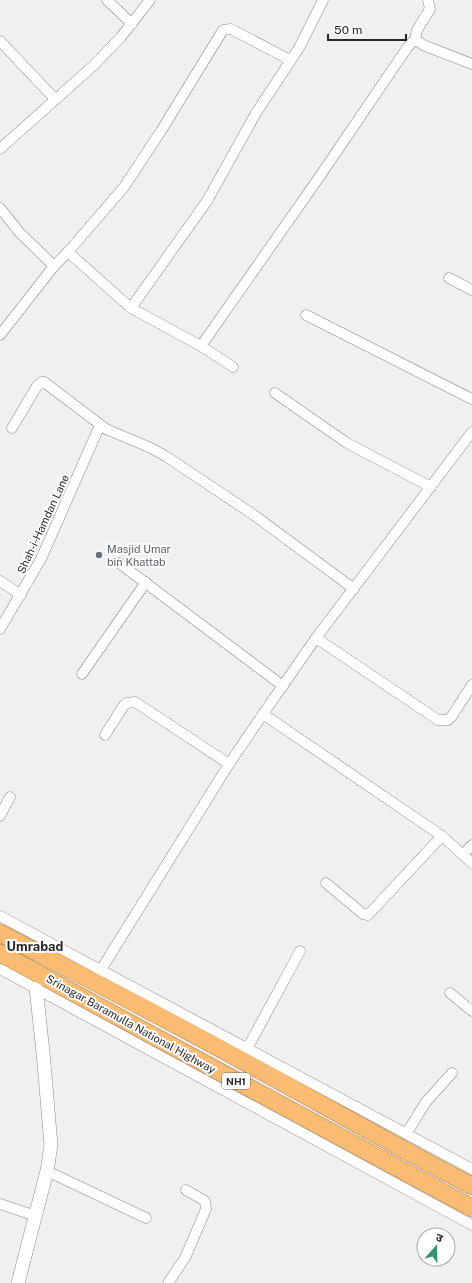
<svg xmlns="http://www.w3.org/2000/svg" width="472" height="1283" font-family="'Public Sans','Noto Sans Devanagari',sans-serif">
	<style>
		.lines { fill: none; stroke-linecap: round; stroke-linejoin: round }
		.minor-casing { stroke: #8b8b8d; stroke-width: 11 }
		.tertiary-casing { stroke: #8b8b8d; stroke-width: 14 }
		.trunk-casing { stroke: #b07d42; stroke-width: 18 }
		.minor { stroke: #fff; stroke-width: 10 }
		.tertiary { stroke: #fff; stroke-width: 13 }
		.trunk { stroke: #fabc73; stroke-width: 17 }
		.worship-dot { fill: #6b7280; stroke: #fff; stroke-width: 1.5 }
		.labels { text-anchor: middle; stroke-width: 4; stroke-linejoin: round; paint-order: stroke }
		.shield { fill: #fff; stroke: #686868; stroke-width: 1 }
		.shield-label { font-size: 10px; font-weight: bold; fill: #282828 }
		.street-label { font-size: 11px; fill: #282828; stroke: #fff }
		.worship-label { font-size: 11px; fill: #5b616d; stroke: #fff; text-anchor: start }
		.quarter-label { font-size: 13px; font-weight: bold; fill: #282828; stroke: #fff }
	</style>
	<rect width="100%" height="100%" fill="#eff0f1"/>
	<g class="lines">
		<g class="minor-casing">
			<g id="minor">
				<polyline points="107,0 132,24"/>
				<polyline points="428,0 430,9 417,30 415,39 423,45 472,64"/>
				<polyline points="0,41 55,99"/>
				<polyline points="0,149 94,65 121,37 150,0"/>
				<polyline points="0,208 20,233 54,266"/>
				<polyline points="68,252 131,308 201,346 233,367"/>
				<polyline points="449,278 472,290"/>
				<polyline points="131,308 207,201 256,113 299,48 323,0"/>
				<polyline points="306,315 472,399"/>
				<polyline points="0,335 54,266 68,252 124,187 161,131 223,30 231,29 290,60"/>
				<polyline points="201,346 320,176 407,48 415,39"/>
				<polyline points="275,393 347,443 431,487"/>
				<polyline points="12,428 37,386 42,382 44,382 106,429 151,448 167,457 254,515 354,589"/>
				<polyline points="119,563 283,686"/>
				<polyline points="0,581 21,595"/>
				<polyline points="0,629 41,559 100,425"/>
				<polyline points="316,638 438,720 448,720 452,716 472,685"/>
				<polyline points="82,674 146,582"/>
				<polyline points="263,714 442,836 472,863"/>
				<polyline points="105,735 124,705 127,703 135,702 229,764"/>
				<polyline points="0,816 10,797"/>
				<polyline points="463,855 472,845"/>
				<polyline points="326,883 363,914 368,915 442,836"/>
				<polyline points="0,916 472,1169"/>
				<polyline points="0,969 472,1225"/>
				<polyline points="94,981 229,764 263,714 316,638 472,432"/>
				<polyline points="450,993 472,1011"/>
				<polyline points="247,1049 300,951"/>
				<polyline points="406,1134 426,1102 452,1073"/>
				<polyline points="47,1171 146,1218"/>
				<polyline points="0,1204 36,1216"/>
				<polyline points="168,1283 185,1258 206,1209 205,1201 186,1190"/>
			</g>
		</g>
		<g class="tertiary-casing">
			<polyline id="tertiary" points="18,1283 47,1171 51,1145 43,1052 36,988"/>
		</g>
		<g class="trunk-casing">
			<g id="trunk">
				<path d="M0,933C81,975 163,1017 243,1061C320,1103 395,1146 472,1186"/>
				<polyline points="0,953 472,1208"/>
			</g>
		</g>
		<use href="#minor" class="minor"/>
		<use href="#tertiary" class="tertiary"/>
		<use href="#trunk" class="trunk"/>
	</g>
	<circle class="worship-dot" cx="99" cy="555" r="4"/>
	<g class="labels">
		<rect class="shield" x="222" y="1073" width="28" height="16" rx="3"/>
		<g class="shield-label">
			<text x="236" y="1085">NH1</text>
		</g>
		<g class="street-label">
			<text transform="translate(43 524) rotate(-65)" y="4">Shah-i-Hamdan Lane</text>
			<text transform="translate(131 1024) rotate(29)" y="4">Srinagar Baramulla National Highway</text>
		</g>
		<g class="worship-label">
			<text x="107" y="553">Masjid Umar<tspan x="107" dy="13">bin Khattab</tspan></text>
		</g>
		<g class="quarter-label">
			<text x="35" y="951">Umrabad</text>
		</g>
	</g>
	<g transform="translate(436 1247) rotate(20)"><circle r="19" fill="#ffffff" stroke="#a9a9a9"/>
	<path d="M0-3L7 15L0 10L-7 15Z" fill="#32946e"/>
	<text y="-6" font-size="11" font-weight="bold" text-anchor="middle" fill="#282828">उ</text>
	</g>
	<path d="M328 34v6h78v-6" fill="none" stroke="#282828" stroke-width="2"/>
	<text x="334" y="34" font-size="12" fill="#282828" stroke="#ffffff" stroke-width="3" paint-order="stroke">50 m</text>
</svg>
